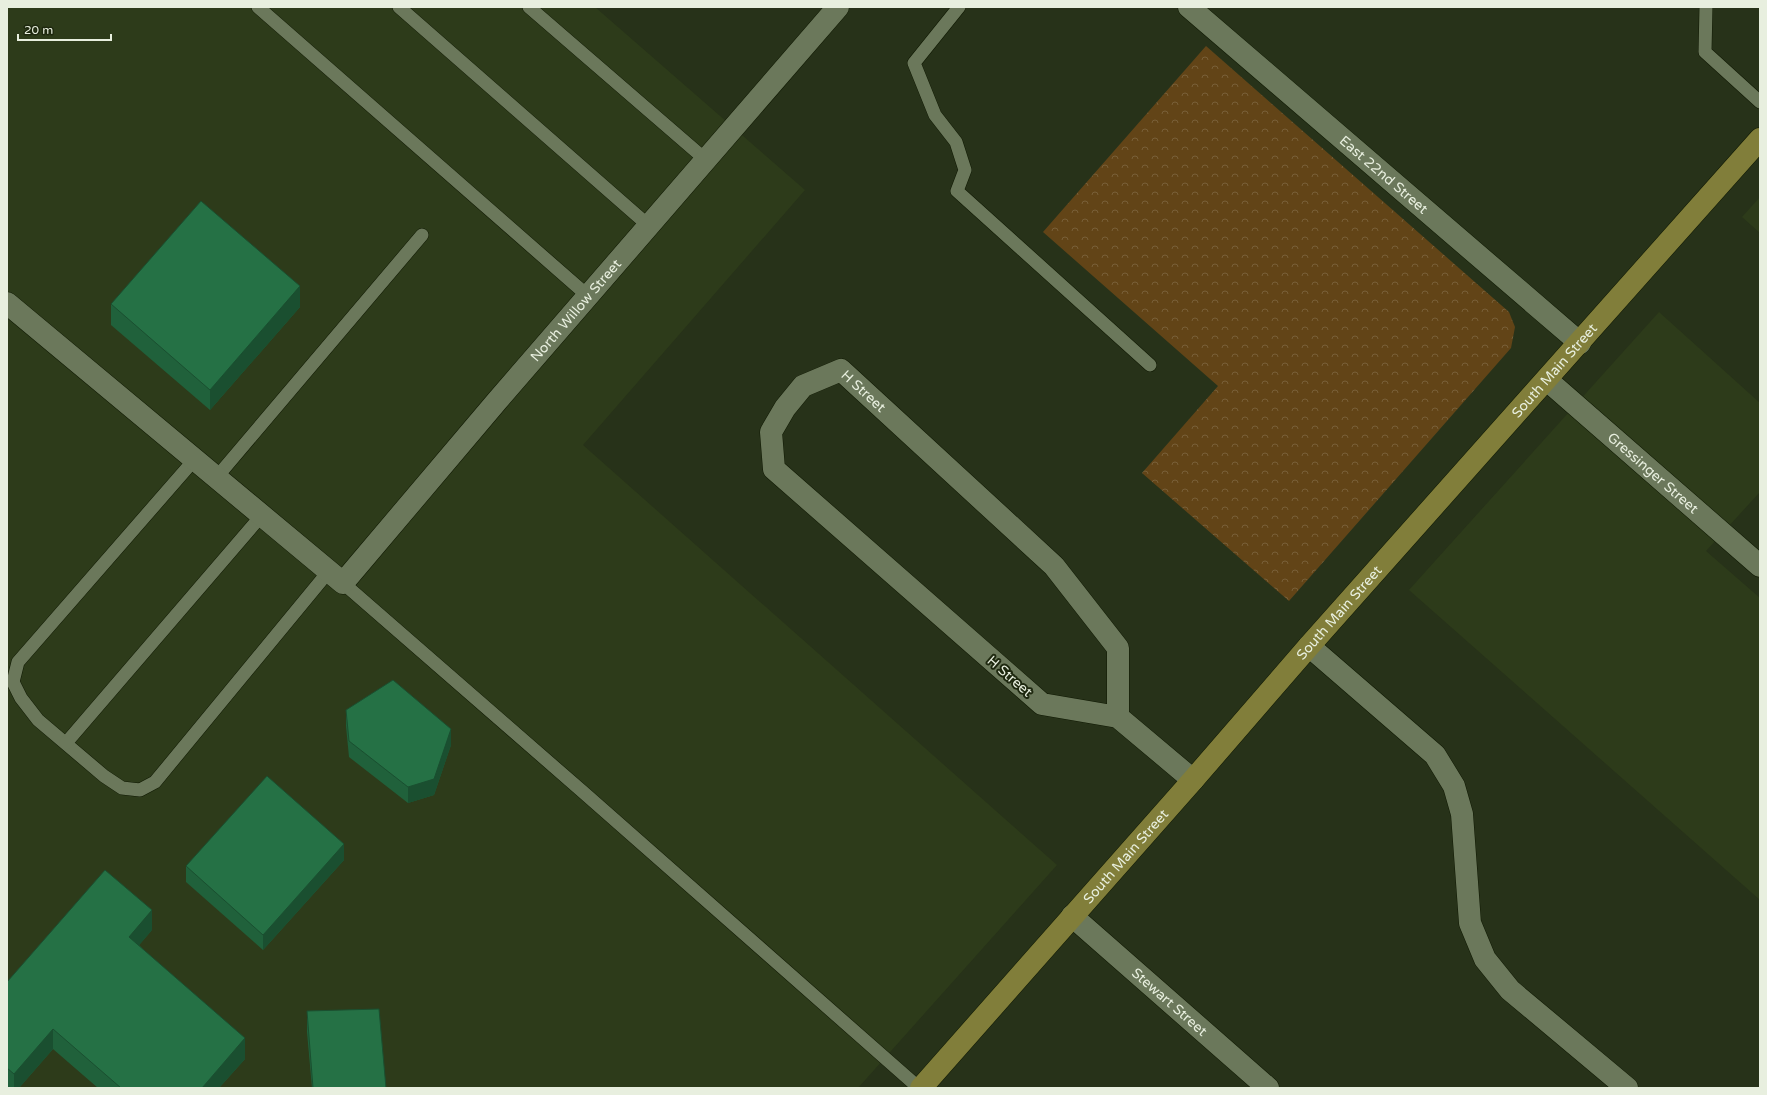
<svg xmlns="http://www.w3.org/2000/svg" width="1767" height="1095" font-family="'Varela Round',sans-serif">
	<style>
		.built { fill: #2d3b1a }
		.forest { fill: url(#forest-crowns) }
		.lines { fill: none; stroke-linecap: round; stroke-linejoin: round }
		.lane-casing { stroke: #101903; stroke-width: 14 }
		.street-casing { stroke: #101903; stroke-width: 23 }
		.primary-casing { stroke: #101903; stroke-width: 23 }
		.lane { stroke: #6b785b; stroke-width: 13 }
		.street { stroke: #6b785b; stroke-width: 22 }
		.primary { stroke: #817e3a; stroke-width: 22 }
		.wall { fill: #20613b }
		.shaded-wall { fill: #1a4f30 }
		.building { fill: #257145; stroke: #1a4f30 }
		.labels { text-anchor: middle; stroke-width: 4; stroke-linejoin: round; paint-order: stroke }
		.street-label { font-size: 14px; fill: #e8efdf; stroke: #1e280f }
	</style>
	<defs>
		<pattern id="forest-crowns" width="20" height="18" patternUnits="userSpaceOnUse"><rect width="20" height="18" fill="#624417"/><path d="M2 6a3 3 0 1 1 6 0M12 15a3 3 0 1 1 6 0" fill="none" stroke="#785f38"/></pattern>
	</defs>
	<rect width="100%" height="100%" fill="#273219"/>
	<g class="built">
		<polygon points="7,7 595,7 805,190 583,445 1057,865 858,1088 7,1088"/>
		<polygon points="1760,197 1760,233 1742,217"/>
		<polygon points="1659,312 1760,403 1760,492 1706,551 1760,598 1760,900 1409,590"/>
	</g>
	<polygon class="forest" points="1206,46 1509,312 1515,327 1511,348 1289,601 1142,473 1218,386 1043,232"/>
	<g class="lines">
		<g class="lane-casing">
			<g id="lane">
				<polyline points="258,7 588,296"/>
				<polyline points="399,7 649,226"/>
				<polyline points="529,7 706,160"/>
				<polyline points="959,7 914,63 935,115 956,142 965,170 957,191 1150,365"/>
				<polyline points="1706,7 1705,52 1760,102"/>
				<polyline points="195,459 18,662 13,682 21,698 38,720 104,776 122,788 140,790 155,782 329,571"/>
				<polyline points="216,478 422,235"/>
				<polyline points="343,583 583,792 919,1088"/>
				<polyline points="66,743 262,515"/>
			</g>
		</g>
		<g class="street-casing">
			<g id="street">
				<path id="s1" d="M1189,7L1580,343"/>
				<path id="s2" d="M7,303L343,583L497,401L838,7"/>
				<path id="s3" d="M1547,380L1760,566"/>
				<polyline points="1309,646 1435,755 1454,786 1462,814 1470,923 1485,959 1510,990 1627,1088"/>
				<path id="s4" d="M1118,717L1042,704L774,469L771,432L785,408L803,386L841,370L1054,566L1118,648V717L1193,780"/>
				<path id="s5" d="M1072,916L1268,1088"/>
			</g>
		</g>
		<g class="primary-casing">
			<g id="primary">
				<path id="s6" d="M921,1088L1193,780L1309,646L1760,139"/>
			</g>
		</g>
		<use href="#lane" class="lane"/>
		<use href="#street" class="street"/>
		<use href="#primary" class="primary"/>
	</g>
	<g class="wall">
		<polygon points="111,304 300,307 210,410 111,325"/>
		<polygon points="346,710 451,745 434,795 408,803 349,757 346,726"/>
		<polygon points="344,860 263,950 186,882 186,866"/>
		<polygon points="152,930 139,945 245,1059 219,1088 98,1088 53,1049 19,1088 7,1088 7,982"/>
		<polygon points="307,1011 386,1088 312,1088 307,1032"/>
	</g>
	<g class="shaded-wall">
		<polygon points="300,286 300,307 210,410 210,390"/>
		<polygon points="451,729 451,745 434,795 408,803 408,787"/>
		<polygon points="344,844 344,860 263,950 263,935"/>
		<polygon points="152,910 152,930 129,957 129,937"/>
		<polygon points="53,1029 53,1049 19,1088 14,1088 14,1074"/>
		<polygon points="245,1038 245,1059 219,1088 202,1088"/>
	</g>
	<g class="building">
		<polygon points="201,201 300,286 210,390 111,304"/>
		<polygon points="393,680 451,729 434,779 408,787 349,741 346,710"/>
		<polygon points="267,776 344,844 263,935 186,866"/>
		<polygon points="105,870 152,910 129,937 245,1038 202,1088 121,1088 53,1029 14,1074 7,1068 7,982"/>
		<polygon points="379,1009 386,1088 313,1088 307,1011"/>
	</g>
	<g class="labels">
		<g class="street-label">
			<text dy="5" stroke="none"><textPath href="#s1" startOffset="257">East 22nd Street</textPath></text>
			<text dy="5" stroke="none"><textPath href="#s2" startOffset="796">North Willow Street</textPath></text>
			<text dy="5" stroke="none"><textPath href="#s6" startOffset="957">South Main Street</textPath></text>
			<text dy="5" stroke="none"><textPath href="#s4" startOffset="599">H Street</textPath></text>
			<text dy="5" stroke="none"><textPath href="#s3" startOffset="141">Gressinger Street</textPath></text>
			<text dy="5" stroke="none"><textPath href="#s6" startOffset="633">South Main Street</textPath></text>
			<text transform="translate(1010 676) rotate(41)" y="5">H Street</text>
			<text dy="5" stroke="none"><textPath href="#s6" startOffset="309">South Main Street</textPath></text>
			<text dy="5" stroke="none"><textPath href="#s5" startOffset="130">Stewart Street</textPath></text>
		</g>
	</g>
	<rect width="1767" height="1095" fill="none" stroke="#e8efdf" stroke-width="16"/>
	<path d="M18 34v6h93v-6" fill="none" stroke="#e8efdf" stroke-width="2"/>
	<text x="24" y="34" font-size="12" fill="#e8efdf" stroke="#1e280f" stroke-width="3" paint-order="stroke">20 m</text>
</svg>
